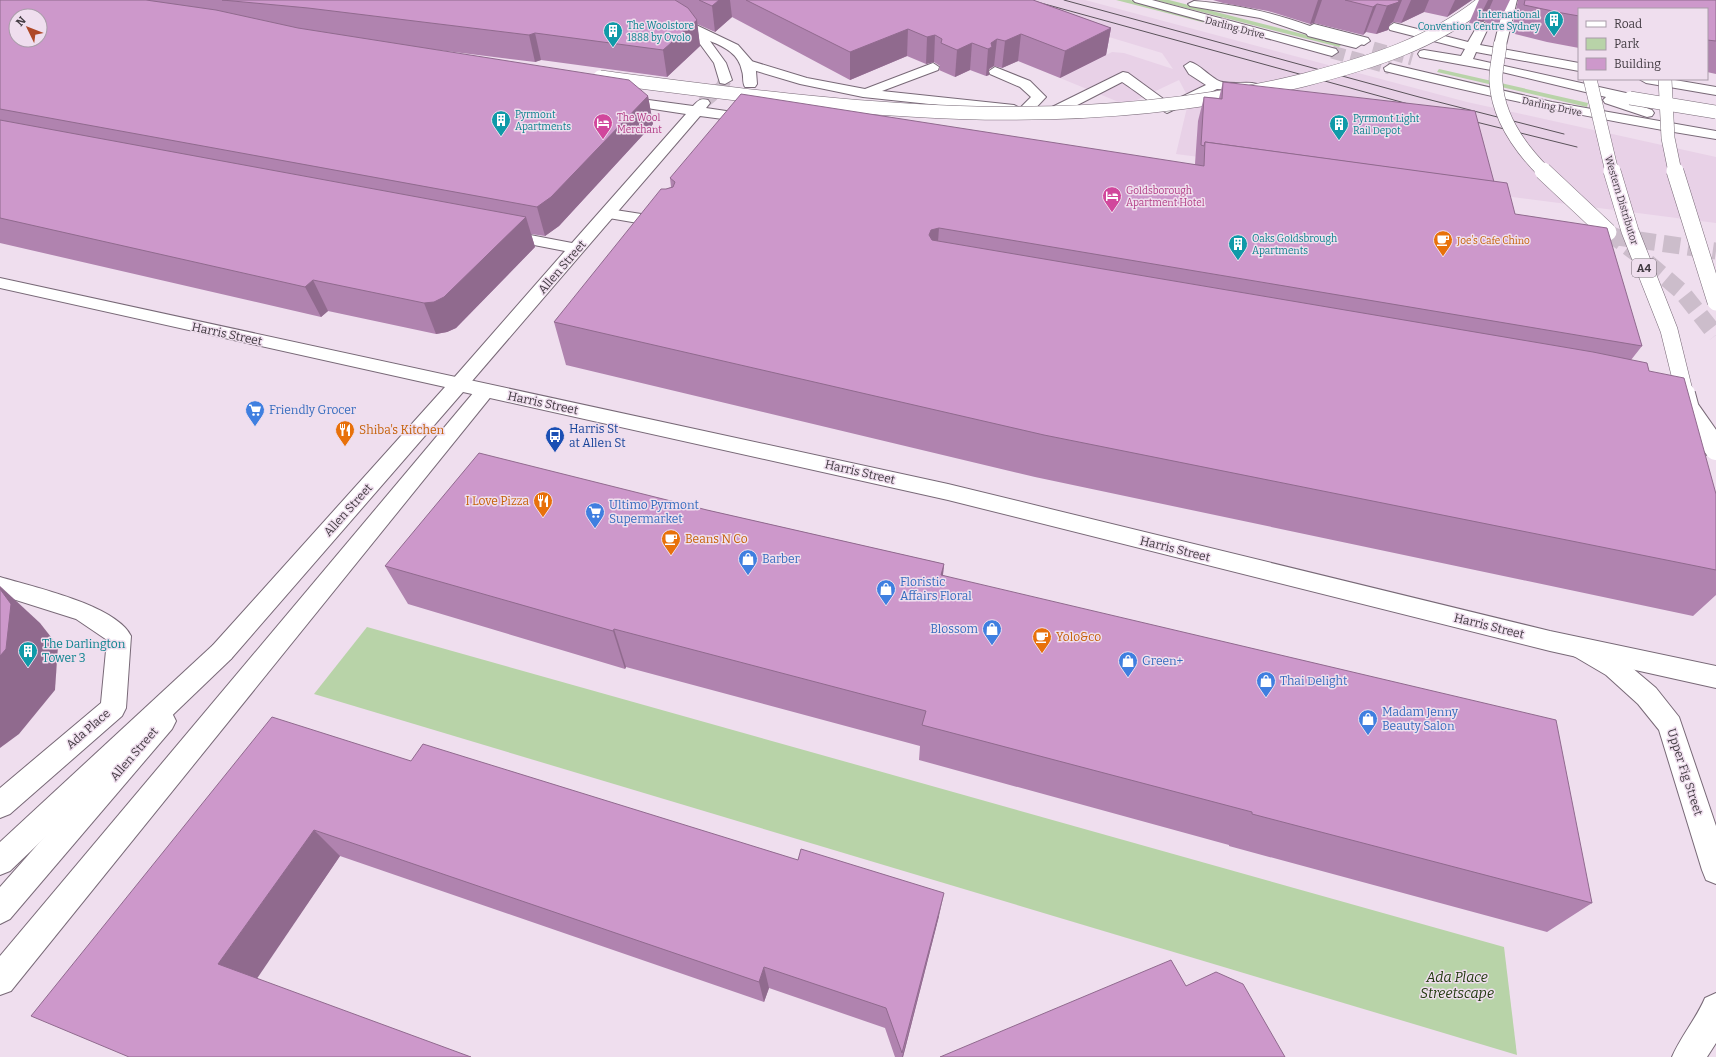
<svg xmlns="http://www.w3.org/2000/svg" width="1716" height="1057" font-family="Bitter,serif">
	<style>
		.built { fill: #e8d1e7 }
		.green { fill: #b8d3a8 }
		.lines { fill: none; stroke-linecap: round; stroke-linejoin: round }
		.minor-tunnel-far1 { stroke: #ccbdcb; stroke-width: 13; stroke-dasharray: 13 6; stroke-linecap: butt }
		.minor-tunnel { stroke: #ccbdcb; stroke-width: 17; stroke-dasharray: 17 8; stroke-linecap: butt }
		.tertiary-tunnel { stroke: #ccbdcb; stroke-width: 13; stroke-dasharray: 13 6; stroke-linecap: butt }
		.motorway-tunnel { stroke: #ccbdcb; stroke-width: 17; stroke-dasharray: 17 8; stroke-linecap: butt }
		.service-casing { stroke: #786977; stroke-width: 2 }
		.minor-casing { stroke: #786977; stroke-width: 2 }
		.tertiary-casing { stroke: #786977; stroke-width: 2 }
		.primary-casing { stroke: #786977; stroke-width: 2 }
		.motorway-casing { stroke: #786977; stroke-width: 2 }
		.service { fill: #fff; fill-rule: evenodd }
		.minor { fill: #fff; fill-rule: evenodd }
		.tertiary { fill: #fff; fill-rule: evenodd }
		.primary { fill: #fff; fill-rule: evenodd }
		.motorway { fill: #fff; fill-rule: evenodd }
		.tram { stroke: #5a525a; stroke-width: 1 }
		.service-bridge-casing { stroke: #786977; stroke-width: 14; stroke-linecap: butt }
		.motorway-bridge-far2-casing { stroke: #786977; stroke-width: 14; stroke-linecap: butt }
		.motorway-bridge-far1-casing { stroke: #786977; stroke-width: 18; stroke-linecap: butt }
		.motorway-bridge-casing { stroke: #786977; stroke-width: 24; stroke-linecap: butt }
		.service-bridge { stroke: #fff; stroke-width: 13 }
		.motorway-bridge-far2 { stroke: #fff; stroke-width: 13 }
		.motorway-bridge-far1 { stroke: #fff; stroke-width: 17 }
		.motorway-bridge { stroke: #fff; stroke-width: 22 }
		.wall { fill: #b083af }
		.shaded-wall { fill: #906a8e }
		.building { fill: #cd98cb; stroke: #906a8e; fill-rule: evenodd }
		.labels { text-anchor: middle; stroke-width: 3; stroke-linejoin: round; paint-order: stroke }
		.far-culture-label { font-size: 10px; fill: #0d838f; stroke: #efdeee; text-anchor: start }
		.far-street-label { font-size: 10px; fill: #413a41; stroke: #efdeee }
		.far-hotel-label { font-size: 10px; fill: #b23c85; stroke: #efdeee; text-anchor: start }
		.far-food-label { font-size: 10px; fill: #c56008; stroke: #efdeee; text-anchor: start }
		.shield { fill: #efdeee; stroke: #756b75; stroke-width: 1 }
		.shield-label { font-size: 11px; font-weight: bold; fill: #413a41 }
		.street-label { font-size: 12px; fill: #413a41; stroke: #efdeee }
		.shop-label { font-size: 12px; fill: #366cbe; stroke: #efdeee; text-anchor: start }
		.transit-label { font-size: 12px; fill: #164399; stroke: #efdeee; text-anchor: start }
		.food-label { font-size: 12px; fill: #c56008; stroke: #efdeee; text-anchor: start }
		.culture-label { font-size: 12px; fill: #0d838f; stroke: #efdeee; text-anchor: start }
		.near-park-label { font-size: 14px; font-style: italic; fill: #233b10; stroke: #efdeee }
	</style>
	<rect width="100%" height="100%" fill="#efdeee"/>
	<polygon class="built" points="1032,0 1085,0 1467,102 1716,157 1716,223 1176,154 1189,99 1179,80 1126,105 1060,78 1112,52 1124,53 1173,69 1162,53 1016,9"/>
	<g class="green">
		<polygon points="1116,0 1130,0 1233,30"/>
		<polygon points="1155,0 1169,0 1342,44 1339,47"/>
		<polygon points="1439,69 1588,103 1587,107 1437,72"/>
		<polygon points="367,627 1504,947 1517,1055 314,694"/>
	</g>
	<g class="lines">
		<polyline class="minor-tunnel-far1" points="703,103 722,87 725,80"/>
		<polyline class="minor-tunnel" points="1589,233 1716,251"/>
		<g class="tertiary-tunnel">
			<polyline points="1373,48 1412,59"/>
			<polyline points="1332,52 1390,68"/>
		</g>
		<polyline class="motorway-tunnel" points="1608,232 1640,256 1682,292 1716,335"/>
		<g class="service-casing">
			<g id="service">
				<path d="M1194,1C1234,4 1272,12 1310,26L1314,24L1368,38L1370,41L1364,45L1334,37L1328,41L1260,18L1190,6L1188,4Z"/>
				<polygon points="1483,22 1489,26 1480,45 1579,63 1579,71 1476,52 1473,59 1635,95 1637,98 1635,101 1627,101 1652,110 1654,113 1652,116 1647,117 1605,103 1603,100 1606,97 1502,72 1420,57 1418,54 1420,51 1424,50 1461,56 1465,49 1390,30 1388,27 1394,23 1468,42 1479,23"/>
				<polygon points="748,60 807,78 865,89 933,63 939,67 938,70 882,91 1014,105 1020,108 1031,97 1020,87 990,74 989,71 995,67 1030,81 1046,97 1030,114 1025,115 1019,112 1014,113 863,97 800,84 743,67 742,64"/>
				<path d="M1190,62C1199,64 1208,75 1217,80C1225,85 1242,82 1252,83L1257,84L1259,87L1257,90L1252,91L1217,89L1167,113C1163,112 1129,86 1122,82L1058,115H1048L1046,112L1048,109L1123,72L1128,73L1169,103L1206,85L1189,74L1184,66Z"/>
				<polygon points="1639,79 1669,79 1716,87 1716,95 1646,83"/>
				<polygon points="609,209 667,218 673,220 675,223 673,226 667,228 603,217 601,214 603,211"/>
			</g>
		</g>
		<g class="minor-casing">
			<g id="minor">
				<path d="M642,0H656L694,24L738,45L752,61L756,71L757,84L755,87H745C742,82 744,76 742,71C739,54 725,47 710,41L726,63L732,80L725,84L720,83L714,63L692,33Z"/>
				<path d="M619,96L693,106C698,101 700,98 708,100L710,103L706,108L753,115L758,116L760,119L758,122L753,123L700,116L466,388L459,390L452,388L449,384L452,380L565,251L498,238L496,235L498,232L504,230L572,243L686,114L614,103L612,100L614,97Z"/>
				<polygon points="486,384 493,386 496,390 493,394 11,991 0,995 0,956 479,386"/>
				<path d="M0,577C33,587 116,605 131,636L126,708L122,716L10,814L0,818V788L101,703L107,640L76,619L0,595Z"/>
				<polygon points="1581,638 1590,641 1624,661 1656,688 1679,717 1716,826 1716,884 1706,880 1702,870 1659,730 1638,704 1606,675 1572,655 1569,648 1572,641"/>
				<polygon points="163,710 172,713 176,721 172,729 10,919 0,924 0,887 154,713"/>
			</g>
		</g>
		<g class="tertiary-casing">
			<g id="tertiary">
				<polygon points="1133,0 1152,0 1336,49 1338,52 1332,56 1328,55 1135,2"/>
				<polygon points="1312,29 1360,41 1362,44 1356,48 1308,36 1306,33 1308,30"/>
				<path d="M1390,64L1552,102L1716,131V139C1605,121 1495,98 1385,71L1384,68Z"/>
			</g>
		</g>
		<g class="primary-casing">
			<polygon id="primary" points="0,278 948,484 1550,631 1716,666 1716,688 1550,651 948,500 463,392 231,659 222,662 213,659 210,652 213,645 445,387 0,288"/>
		</g>
		<g class="motorway-casing">
			<g id="motorway">
				<polygon points="1505,0 1517,0 1506,45 1500,49 1494,45"/>
				<polygon points="222,642 231,645 234,652 231,659 10,871 0,875 0,842 213,645"/>
				<path d="M1716,993V1043L1707,1057H1672C1681,1036 1696,1019 1705,998Z"/>
			</g>
		</g>
		<use href="#service" class="service"/>
		<use href="#minor" class="minor"/>
		<use href="#tertiary" class="tertiary"/>
		<use href="#primary" class="primary"/>
		<use href="#motorway" class="motorway"/>
		<g class="tram">
			<polyline points="1030,0 1412,105"/>
			<polyline points="1064,0 1419,97 1564,134"/>
			<polyline points="1468,120 1577,147"/>
		</g>
		<g class="service-bridge-casing">
			<polyline id="service-bridge" points="1630,98 1716,112"/>
		</g>
		<g class="motorway-bridge-far2-casing">
			<g id="motorway-bridge-far2">
				<path d="M1500,45C1499,57 1495,70 1496,82C1498,117 1520,148 1544,172"/>
				<path d="M600,77C840,108 1065,139 1304,80C1369,63 1433,44 1486,0"/>
				<polyline points="1590,79 1612,172"/>
				<polyline points="1665,79 1668,138 1675,172"/>
			</g>
		</g>
		<g class="motorway-bridge-far1-casing">
			<g id="motorway-bridge-far1">
				<polyline points="1543,171 1608,232"/>
				<polyline points="1612,171 1630,231 1669,330 1685,395"/>
				<polyline points="1675,171 1716,302"/>
			</g>
		</g>
		<g class="motorway-bridge-casing">
			<polyline id="motorway-bridge" points="1684,394 1688,409 1716,449"/>
		</g>
		<use href="#service-bridge" class="service-bridge"/>
		<use href="#motorway-bridge-far2" class="motorway-bridge-far2"/>
		<use href="#motorway-bridge-far1" class="motorway-bridge-far1"/>
		<use href="#motorway-bridge" class="motorway-bridge"/>
	</g>
	<g class="wall">
		<polygon points="0,0 1033,0 1111,28 1106,55 1060,78 1018,61 1002,68 994,66 989,69 989,75 986,76 970,70 955,77 939,70 940,66 934,62 926,64 907,56 850,80 732,17 715,32 697,24 700,46 667,77 541,60 535,62 430,49 648,96 653,124 559,226 545,236 531,234 535,247 456,328 447,332 436,334 328,311 321,317 0,243"/>
		<polygon points="1213,0 1472,0 1447,17 1424,12 1401,23 1393,22 1390,24 1388,30 1376,34 1366,32 1363,35 1314,23 1310,24 1268,11 1223,3"/>
		<polygon points="1479,0 1510,0 1496,29 1490,28 1490,25 1484,21 1479,22 1476,24 1469,23"/>
		<polygon points="1518,0 1716,0 1716,74 1707,72 1707,9 1579,9 1579,48 1547,42 1511,33"/>
		<polygon points="1223,82 1494,182 1515,214 1642,346 1631,360 1649,371 1716,494 1716,595 1693,616 1035,477 566,365 554,322 666,189 671,187 670,178 1195,164 1198,121 1204,97 1219,98"/>
		<polygon points="707,510 944,564 943,575 1592,903 1547,932 1229,846 1229,845 919,760 920,746 626,667 625,669 408,604 385,566"/>
		<polygon points="411,761 939,916 903,1057 895,1057 885,1028 769,988 764,1002 340,856 256,978 31,1016"/>
	</g>
	<g class="shaded-wall">
		<polygon points="719,0 730,0 732,17 715,32 712,6"/>
		<polygon points="1318,0 1322,0 1314,23 1310,24"/>
		<polygon points="1397,0 1402,0 1393,22 1390,24 1388,30 1376,34 1387,6"/>
		<polygon points="1411,0 1429,0 1424,12 1401,23"/>
		<polygon points="1455,0 1472,0 1447,17"/>
		<polygon points="1488,0 1493,0 1484,21 1479,22 1476,24"/>
		<polygon points="1377,4 1366,32 1363,35 1373,7"/>
		<polygon points="697,20 700,46 667,77 663,50"/>
		<polygon points="1111,28 1106,55 1060,78 1065,51"/>
		<polygon points="908,29 907,56 850,80 850,52"/>
		<polygon points="535,33 541,60 535,62 529,35"/>
		<polygon points="1021,34 1018,61 1002,68 1005,41"/>
		<polygon points="935,35 934,62 926,64 927,37"/>
		<polygon points="997,39 994,66 989,69 989,75 986,76 988,49 991,43"/>
		<polygon points="972,43 970,70 955,77 957,50"/>
		<polygon points="648,96 653,124 559,226 545,236 537,207"/>
		<polygon points="526,217 535,247 456,328 447,332 436,334 424,303"/>
		<polygon points="939,228 936,270 929,235 931,230"/>
		<polygon points="313,280 328,311 321,317 305,287"/>
		<polygon points="944,564 940,603 941,575"/>
		<polygon points="0,586 40,623 58,646 55,690 19,734 0,748"/>
		<polygon points="614,629 626,667 625,669 613,631"/>
		<polygon points="314,830 340,856 252,986 218,964"/>
		<polygon points="944,893 939,916 903,1057 902,1057"/>
		<polygon points="764,967 769,988 764,1002 759,982"/>
	</g>
	<g class="building">
		<path d="M0,0H146L216,10L298,28L629,80L648,96L551,197L537,207L0,109ZM16,16H40V40H16Z"/>
		<polygon points="222,0 675,0 688,8 697,20 663,50 535,33 529,35 308,8"/>
		<polygon points="699,0 719,0 712,6"/>
		<polygon points="746,0 1033,0 1111,28 1065,51 1021,34 1005,41 997,39 991,43 992,47 988,49 972,43 957,50 941,43 942,39 935,35 927,37 908,29 850,52"/>
		<polygon points="1345,0 1398,0 1399,2 1387,6 1377,4 1373,7"/>
		<polygon points="1525,0 1716,0 1716,41 1707,40 1707,9 1579,9 1579,16 1562,13 1524,5"/>
		<polygon points="1223,82 1475,111 1494,182 1205,142 1204,146 1201,145 1204,97 1222,99"/>
		<polygon points="741,94 1204,166 1205,142 1507,183 1515,214 1607,228 1642,346 939,228 931,230 929,235 932,240 1593,352 1647,363 1649,371 1684,378 1716,494 1716,570 1044,435 554,322 661,189 666,189 673,187 675,182 670,178"/>
		<polygon points="0,120 526,217 444,297 434,302 424,303 313,280 305,287 0,218"/>
		<polygon points="479,453 707,510 944,564 941,575 1556,720 1592,903 1252,814 1252,812 922,725 926,711 614,629 613,631 385,566"/>
		<polygon points="0,589 11,604 6,649 0,656"/>
		<polygon points="272,717 411,761 423,744 798,860 801,849 944,893 902,1053 886,1008 764,967 759,982 314,830 218,964 471,1057 129,1057 31,1016"/>
		<polygon points="1171,960 1186,986 1216,972 1243,984 1285,1057 940,1057"/>
	</g>
	<defs>
		<g id="building-pin" transform="scale(1)"><path d="M0 17L-7.5 6A9.5 9.5 0 1 1 7.5 6Z" fill="#0f9aa8" stroke="#efdeee"/><path d="M-4-6H4V6H1V3H-1V6H-4ZM-2.5-4.3h1.7v1.8h-1.7ZM.8-4.3h1.7v1.8H.8ZM-2.5-1h1.7V.8h-1.7ZM.8-1h1.7V.8H.8Z" fill="#fff"/></g>
		<g id="hotel-pin" transform="scale(1)"><path d="M0 17L-7.5 6A9.5 9.5 0 1 1 7.5 6Z" fill="#d1479c" stroke="#efdeee"/><path d="M-6-4.5h1.5V1H6V5H4.5V3h-9V5H-6ZM-4 0a1.8 1.8 0 1 1 3.6 0ZM.5 0V-2.5h3Q6-2.5 6 0Z" fill="#fff"/></g>
		<g id="cafe-pin" transform="scale(1)"><path d="M0 17L-7.5 6A9.5 9.5 0 1 1 7.5 6Z" fill="#e8710a" stroke="#efdeee"/><path d="M-5.5-4.5H6V0H3Q3 3.5 0 3.5H-2.5Q-5.5 3.5-5.5 0ZM3-3.2v2h1.7v-2ZM-6 4.5H4V6H-6Z" fill="#fff"/></g>
		<g id="supermarket-pin" transform="scale(1)"><path d="M0 17L-7.5 6A9.5 9.5 0 1 1 7.5 6Z" fill="#3f7fe0" stroke="#efdeee"/><path d="M-6-5.5h2.5l.6 2H6L4.5 2H-2.5L-4.4-4H-6ZM-1.5 3.2a1.3 1.3 0 1 0 .1 0ZM3 3.2a1.3 1.3 0 1 0 .1 0Z" fill="#fff"/></g>
		<g id="restaurant-pin" transform="scale(1)"><path d="M0 17L-7.5 6A9.5 9.5 0 1 1 7.5 6Z" fill="#e8710a" stroke="#efdeee"/><path d="M-5-6h1v4h1v-4h1v4h1v-4h1v5L-1.5 .5V6h-2V.5L-5-1ZM5-6V6H3V1.5H1.5Q1.5-4 5-6Z" fill="#fff"/></g>
		<g id="bus-pin" transform="scale(1)"><path d="M0 17L-7.5 6A9.5 9.5 0 1 1 7.5 6Z" fill="#1a4fb4" stroke="#efdeee"/><path d="M-5-6H5V4H4V6H2V4H-2V6H-4V4H-5ZM-3.5-4V0h7V-4ZM-3.5 1.2v1.5H-2V1.2ZM2 1.2v1.5H3.5V1.2Z" fill="#fff"/></g>
		<g id="shop-pin" transform="scale(1)"><path d="M0 17L-7.5 6A9.5 9.5 0 1 1 7.5 6Z" fill="#3f7fe0" stroke="#efdeee"/><path d="M-5-2.5h2.3a2.7 3.5 0 0 1 5.4 0H5L5.5 6h-11ZM-1.5-2.5h3a1.5 2.3 0 0 0-3 0Z" fill="#fff"/></g>
	</defs>
	<g fill-rule="evenodd">
		<use href="#building-pin" x="1554" y="20"/>
		<use href="#building-pin" x="613" y="31"/>
		<use href="#building-pin" x="501" y="120"/>
		<use href="#hotel-pin" x="603" y="123"/>
		<use href="#building-pin" x="1339" y="124"/>
		<use href="#hotel-pin" x="1112" y="196"/>
		<use href="#cafe-pin" x="1443" y="240"/>
		<use href="#building-pin" x="1238" y="244"/>
		<use href="#supermarket-pin" x="255" y="410"/>
		<use href="#restaurant-pin" x="345" y="430"/>
		<use href="#bus-pin" x="555" y="436"/>
		<use href="#restaurant-pin" x="543" y="501"/>
		<use href="#supermarket-pin" x="595" y="512"/>
		<use href="#cafe-pin" x="671" y="539"/>
		<use href="#shop-pin" x="748" y="559"/>
		<use href="#shop-pin" x="886" y="589"/>
		<use href="#shop-pin" x="992" y="629"/>
		<use href="#cafe-pin" x="1042" y="637"/>
		<use href="#building-pin" x="28" y="651"/>
		<use href="#shop-pin" x="1128" y="661"/>
		<use href="#shop-pin" x="1266" y="681"/>
		<use href="#shop-pin" x="1368" y="719"/>
	</g>
	<g class="labels">
		<g class="far-culture-label">
			<text x="1540" y="18" text-anchor="end">International<tspan x="1540" dy="12">Convention Centre Sydney</tspan></text>
			<text x="627" y="29">The Woolstore<tspan x="627" dy="12">1888 by Ovolo</tspan></text>
			<text x="515" y="118">Pyrmont<tspan x="515" dy="12">Apartments</tspan></text>
			<text x="1353" y="122">Pyrmont Light<tspan x="1353" dy="12">Rail Depot</tspan></text>
			<text x="1252" y="242">Oaks Goldsbrough<tspan x="1252" dy="12">Apartments</tspan></text>
		</g>
		<g class="far-street-label">
			<text transform="translate(1235 27) rotate(15)" y="4">Darling Drive</text>
			<text transform="translate(1552 106) rotate(12)" y="4">Darling Drive</text>
			<text transform="translate(1622 200) rotate(73)" y="4">Western Distributor</text>
		</g>
		<g class="far-hotel-label">
			<text x="617" y="121">The Wool<tspan x="617" dy="12">Merchant</tspan></text>
			<text x="1126" y="194">Goldsborough<tspan x="1126" dy="12">Apartment Hotel</tspan></text>
		</g>
		<g class="far-food-label">
			<text x="1457" y="244">Joe’s Cafe Chino</text>
		</g>
		<rect class="shield" x="1632" y="259" width="24" height="18" rx="3"/>
		<g class="shield-label">
			<text x="1644" y="272">A4</text>
		</g>
		<g class="street-label">
			<text transform="translate(562 267) rotate(-49)" y="4">Allen Street</text>
			<text transform="translate(227 334) rotate(12)" y="4">Harris Street</text>
			<text transform="translate(543 403) rotate(12)" y="4">Harris Street</text>
			<text transform="translate(860 472) rotate(13)" y="4">Harris Street</text>
			<text transform="translate(348 510) rotate(-48)" y="4">Allen Street</text>
			<text transform="translate(1175 549) rotate(14)" y="4">Harris Street</text>
			<text transform="translate(1489 626) rotate(14)" y="4">Harris Street</text>
			<text transform="translate(88 729) rotate(-41)" y="4">Ada Place</text>
			<text transform="translate(134 754) rotate(-49)" y="4">Allen Street</text>
			<text transform="translate(1685 772) rotate(72)" y="4">Upper Fig Street</text>
		</g>
		<g class="shop-label">
			<text x="269" y="414">Friendly Grocer</text>
			<text x="609" y="509">Ultimo Pyrmont<tspan x="609" dy="14">Supermarket</tspan></text>
			<text x="762" y="563">Barber</text>
			<text x="900" y="586">Floristic<tspan x="900" dy="14">Affairs Floral</tspan></text>
			<text x="978" y="633" text-anchor="end">Blossom</text>
			<text x="1142" y="665">Green+</text>
			<text x="1280" y="685">Thai Delight</text>
			<text x="1382" y="716">Madam Jenny<tspan x="1382" dy="14">Beauty Salon</tspan></text>
		</g>
		<g class="transit-label">
			<text x="569" y="433">Harris St<tspan x="569" dy="14">at Allen St</tspan></text>
		</g>
		<g class="food-label">
			<text x="359" y="434">Shiba's Kitchen</text>
			<text x="529" y="505" text-anchor="end">I Love Pizza</text>
			<text x="685" y="543">Beans N Co</text>
			<text x="1056" y="641">Yolo&amp;co</text>
		</g>
		<g class="culture-label">
			<text x="42" y="648">The Darlington<tspan x="42" dy="14">Tower 3</tspan></text>
		</g>
		<g class="near-park-label">
			<text x="1457" y="982">Ada Place<tspan x="1457" dy="16">Streetscape</tspan></text>
		</g>
	</g>
	<rect x="1578" y="8" width="130" height="72" fill="#efdeee" stroke="#a99ca9"/>
	<rect x="1586" y="21" width="20" height="6" fill="#ffffff" stroke="#a99ca9"/>
	<text x="1614" y="28" font-size="12" fill="#413a41">Road</text>
	<rect x="1586" y="38" width="20" height="12" fill="#b8d3a8" stroke="#a99ca9"/>
	<text x="1614" y="48" font-size="12" fill="#413a41">Park</text>
	<rect x="1586" y="58" width="20" height="12" fill="#cd98cb" stroke="#a99ca9"/>
	<text x="1614" y="68" font-size="12" fill="#413a41">Building</text>
	<g transform="translate(28 28) rotate(313)"><circle r="19" fill="#efdeee" stroke="#a99ca9"/>
	<path d="M0-3L7 15L0 10L-7 15Z" fill="#af4727"/>
	<text y="-6" font-size="11" font-weight="bold" text-anchor="middle" fill="#413a41">N</text>
	</g>
</svg>
